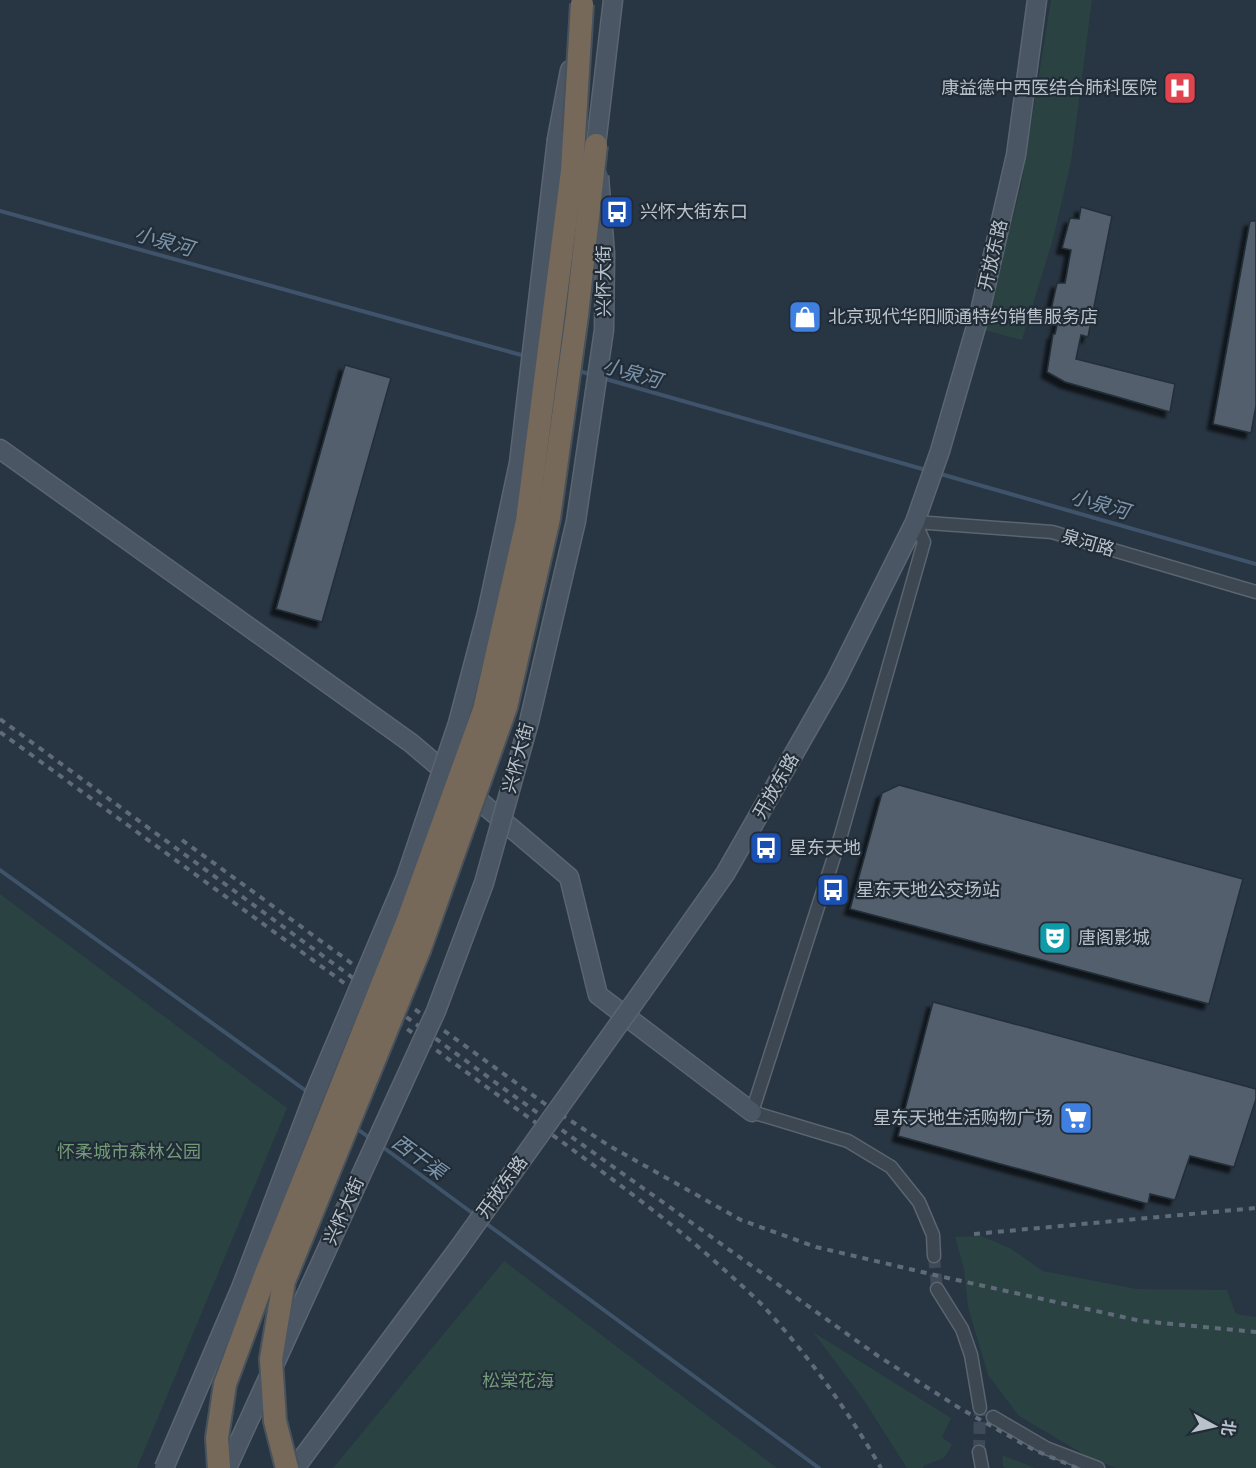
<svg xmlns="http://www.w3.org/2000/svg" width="1256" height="1468" font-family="Rubik,'Noto Sans SC',sans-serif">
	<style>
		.green { fill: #2a4242 }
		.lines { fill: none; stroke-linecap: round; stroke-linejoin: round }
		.stream { stroke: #3f546a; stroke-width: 4 }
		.building { fill: #525e6c; stroke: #232e39; stroke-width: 1.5; filter: url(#shadow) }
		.street-tunnel { stroke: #3e4a57; stroke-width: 12; stroke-dasharray: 12 6; stroke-linecap: butt }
		.street-casing { stroke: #5a656f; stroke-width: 15 }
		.secondary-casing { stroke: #5a656f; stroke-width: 21 }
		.street { stroke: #3c4751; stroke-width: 12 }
		.secondary { stroke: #4b5664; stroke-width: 18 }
		.rail { stroke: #5f6b78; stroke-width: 4; stroke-dasharray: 6 6; stroke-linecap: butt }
		.secondary-bridge-casing { stroke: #5a656f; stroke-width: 21; stroke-linecap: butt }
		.highway-bridge-casing { stroke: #47525c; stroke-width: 26; stroke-linecap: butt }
		.secondary-bridge { stroke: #4b5664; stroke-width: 18 }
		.highway-bridge { stroke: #77695a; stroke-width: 22 }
		.labels { text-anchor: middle; stroke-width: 4.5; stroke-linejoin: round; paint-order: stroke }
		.poi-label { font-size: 18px; fill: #b9c2cb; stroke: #212c37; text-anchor: start }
		.street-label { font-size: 18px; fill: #b9c2cb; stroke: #212c37 }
		.park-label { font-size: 18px; fill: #729b78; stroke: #212c37 }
		.water-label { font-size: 20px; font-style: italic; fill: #7c95ac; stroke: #212c37 }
	</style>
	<defs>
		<filter id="shadow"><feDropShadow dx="-5.5" dy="5.5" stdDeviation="1.5" flood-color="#0009"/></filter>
	</defs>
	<rect width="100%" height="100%" fill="#283542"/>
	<g class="green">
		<polygon points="1051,0 1092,0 1071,162 1053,239 1022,340 984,330 1021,186"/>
		<polygon points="0,894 287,1108 137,1468 0,1468"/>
		<polygon points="981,1236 1010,1248 1043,1271 1137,1289 1227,1290 1236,1314 1256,1317 1256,1468 1116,1468 1090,1458 1019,1416 988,1375 968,1307 964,1269 955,1237"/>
		<polygon points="504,1261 777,1468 333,1468"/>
		<polygon points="813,1332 951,1418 942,1437 952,1445 944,1458 923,1466 923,1468 907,1468 861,1396"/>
		<polygon points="1002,1455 1035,1468 1005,1468 1003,1466"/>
	</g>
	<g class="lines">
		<g class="stream">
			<polyline points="0,211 525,356"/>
			<polyline points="576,370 592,375"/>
			<polyline points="602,378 926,470"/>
			<polyline points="937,473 1256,564"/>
			<polyline points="0,870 309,1093"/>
			<polyline points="356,1128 371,1139"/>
			<polyline points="380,1145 475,1215"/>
			<polyline points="484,1222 819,1468"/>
		</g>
	</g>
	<g class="building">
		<polygon points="1081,207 1112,216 1088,337 1081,335 1076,359 1175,384 1170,412 1065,382 1047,372 1053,334 1055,334 1060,312 1051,310 1057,283 1065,283 1071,250 1062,248 1070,218 1079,219"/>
		<polygon points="1250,221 1256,221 1256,406 1251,433 1213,424"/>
		<polygon points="345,365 391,378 322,622 276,609"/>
		<polygon points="899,785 1243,879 1209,1004 850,909 882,793"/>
		<polygon points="933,1002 1256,1089 1256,1099 1234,1167 1190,1156 1175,1200 1150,1194 1148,1204 898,1136"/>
	</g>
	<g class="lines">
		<g class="street-tunnel">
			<polyline points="934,1256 937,1289"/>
			<polyline points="979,1452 980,1408"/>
		</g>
		<g class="street-casing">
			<g id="street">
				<polyline points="934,1256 933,1235 919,1202 891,1167 848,1141 752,1112 841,835 924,542 915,522 1052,532 1256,592"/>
				<polyline points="937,1289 962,1329 971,1355 980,1408"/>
				<polyline points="993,1417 1046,1448 1098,1468"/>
				<polyline points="979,1452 982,1468"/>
			</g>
		</g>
		<g class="secondary-casing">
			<g id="secondary">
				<polyline points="557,139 570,70"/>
				<polyline points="596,145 613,0"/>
				<polyline points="0,449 411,743 569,877 598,995 752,1112"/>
				<polyline points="641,993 725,874 836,680 915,522 940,451 978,320 1016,155 1037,0"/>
				<polyline points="295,1468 458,1249"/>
			</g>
		</g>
		<use href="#street" class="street"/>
		<use href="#secondary" class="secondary"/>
		<g class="rail">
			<polyline points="0,719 503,1088 878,1356 961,1409 1034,1450 1077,1468"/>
			<path d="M0,732L569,1147C624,1188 679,1228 730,1275C742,1286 755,1297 766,1309C810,1358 848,1411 881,1468"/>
			<polyline points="182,840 545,1104 608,1145 741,1220 816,1247 939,1276 1141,1321 1256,1332"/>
			<polyline points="974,1234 1256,1208"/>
		</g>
		<g class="secondary-bridge-casing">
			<g id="secondary-bridge">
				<polyline points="458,1249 641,993"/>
				<polyline points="164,1468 241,1288 315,1092 406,877 458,723 487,613 519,463 557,139"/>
				<polyline points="227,1468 436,1011 484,883 529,722 576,521 604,330 605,254 599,176"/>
			</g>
		</g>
		<g class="highway-bridge-casing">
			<g id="highway-bridge">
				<polyline points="219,1468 217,1438 225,1384 265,1276 408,920 484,710 527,521 572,171 582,4"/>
				<polyline points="287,1468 275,1421 271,1359 284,1281 420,948 506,707 549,518 577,315 596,145"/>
			</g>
		</g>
		<use href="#secondary-bridge" class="secondary-bridge"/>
		<use href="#highway-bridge" class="highway-bridge"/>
	</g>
	<defs>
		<g id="hospital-square" transform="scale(1.725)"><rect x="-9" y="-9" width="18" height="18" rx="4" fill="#e0444e" stroke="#212c37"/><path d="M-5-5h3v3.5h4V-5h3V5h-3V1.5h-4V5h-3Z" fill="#fff"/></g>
		<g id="bus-square" transform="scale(1.725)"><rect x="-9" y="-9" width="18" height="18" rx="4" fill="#1a4fb4" stroke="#212c37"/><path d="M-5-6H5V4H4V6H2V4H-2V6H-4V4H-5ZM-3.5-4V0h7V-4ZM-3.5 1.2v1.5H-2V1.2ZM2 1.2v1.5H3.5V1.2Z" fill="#fff"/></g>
		<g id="shop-square" transform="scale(1.725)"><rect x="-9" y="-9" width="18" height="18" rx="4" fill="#3f7fe0" stroke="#212c37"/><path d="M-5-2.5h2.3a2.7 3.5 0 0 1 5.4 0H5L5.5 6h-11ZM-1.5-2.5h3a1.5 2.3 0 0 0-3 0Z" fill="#fff"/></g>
		<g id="theatre-square" transform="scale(1.725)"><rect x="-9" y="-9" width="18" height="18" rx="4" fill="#0f9aa8" stroke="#212c37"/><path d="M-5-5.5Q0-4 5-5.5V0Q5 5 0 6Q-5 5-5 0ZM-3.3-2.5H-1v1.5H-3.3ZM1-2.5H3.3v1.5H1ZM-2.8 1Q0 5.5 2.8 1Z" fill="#fff"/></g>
		<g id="supermarket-square" transform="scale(1.725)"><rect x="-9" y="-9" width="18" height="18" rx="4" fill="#3f7fe0" stroke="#212c37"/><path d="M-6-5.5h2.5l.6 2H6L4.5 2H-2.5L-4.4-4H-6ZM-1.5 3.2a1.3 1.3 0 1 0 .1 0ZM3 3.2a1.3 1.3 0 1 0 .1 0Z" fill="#fff"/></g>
	</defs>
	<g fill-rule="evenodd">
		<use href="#hospital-square" x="1180" y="88"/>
		<use href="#bus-square" x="617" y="212"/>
		<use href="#shop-square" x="805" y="317"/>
		<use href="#bus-square" x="766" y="848"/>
		<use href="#bus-square" x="833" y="890"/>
		<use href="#theatre-square" x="1055" y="938"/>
		<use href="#supermarket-square" x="1076" y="1118"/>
	</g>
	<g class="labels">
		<g class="poi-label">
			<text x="1157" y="94" text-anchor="end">康益德中西医结合肺科医院</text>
			<text x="640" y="218">兴怀大街东口</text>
			<text x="828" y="323">北京现代华阳顺通特约销售服务店</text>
			<text x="789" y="854">星东天地</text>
			<text x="856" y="896">星东天地公交场站</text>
			<text x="1078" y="944">唐阁影城</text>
			<text x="1053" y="1124" text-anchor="end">星东天地生活购物广场</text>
		</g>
		<g class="street-label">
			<text transform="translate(993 255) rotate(-77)" y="6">开放东路</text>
			<text transform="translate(604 281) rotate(-90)" y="6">兴怀大街</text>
			<text transform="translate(1088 543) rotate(16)" y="6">泉河路</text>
			<text transform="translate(518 758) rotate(-75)" y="6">兴怀大街</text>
			<text transform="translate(776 786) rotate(-60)" y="6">开放东路</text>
			<text transform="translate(502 1187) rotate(-54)" y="6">开放东路</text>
			<text transform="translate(344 1211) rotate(-66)" y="6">兴怀大街</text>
		</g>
		<g class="park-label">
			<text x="129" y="1158">怀柔城市森林公园</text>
			<text x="518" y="1387">松棠花海</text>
		</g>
		<g class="water-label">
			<text transform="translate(164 241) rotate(16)" y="7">小泉河</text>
			<text transform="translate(632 373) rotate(16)" y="7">小泉河</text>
			<text transform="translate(1100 504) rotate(16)" y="7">小泉河</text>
			<text transform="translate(419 1157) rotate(36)" y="7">西干渠</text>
		</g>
	</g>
	<g transform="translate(1214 1426) rotate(98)" stroke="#212c37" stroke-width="4.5" paint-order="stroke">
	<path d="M0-4.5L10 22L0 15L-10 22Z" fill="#b9c2cb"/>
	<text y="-9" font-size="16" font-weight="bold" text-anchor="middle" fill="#b9c2cb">北</text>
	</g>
</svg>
